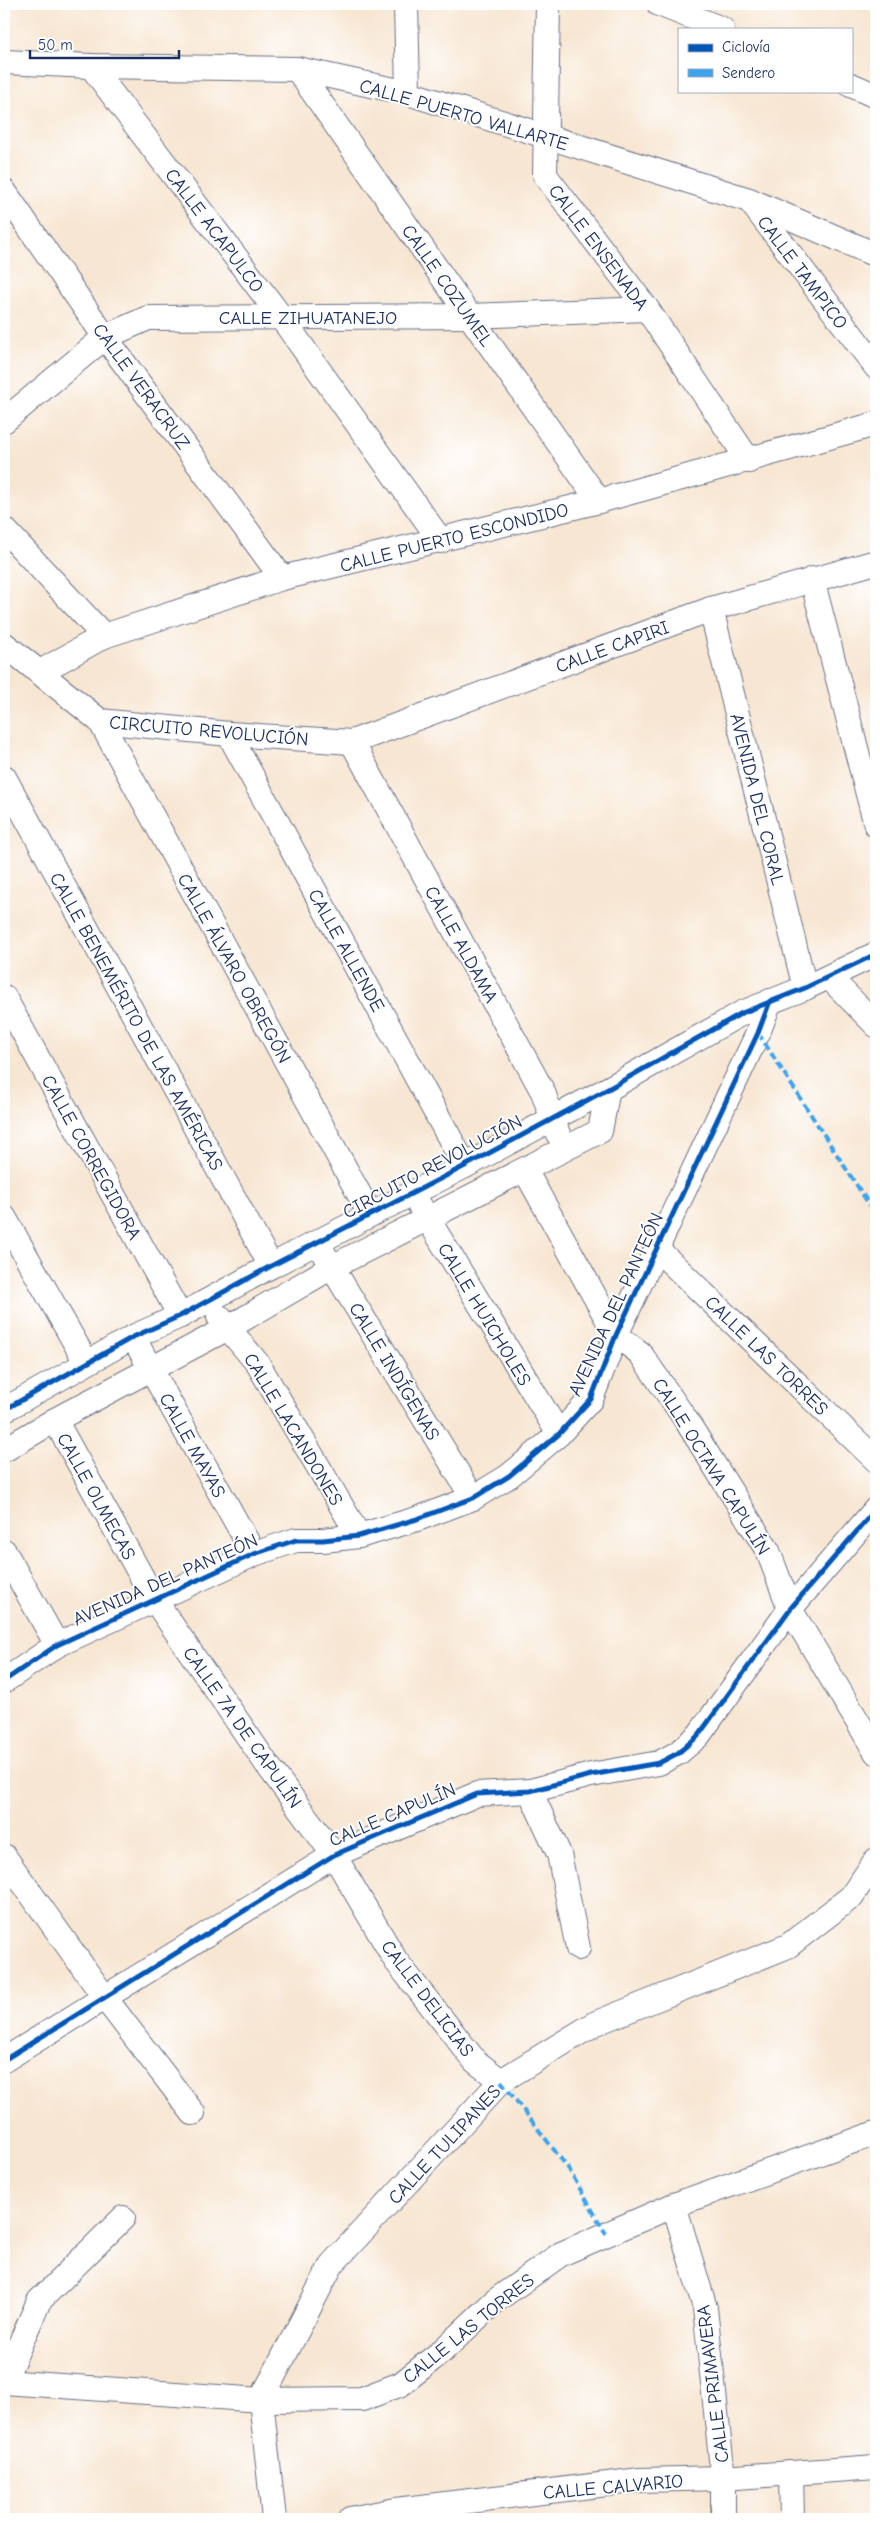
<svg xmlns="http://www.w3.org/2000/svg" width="880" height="2523" font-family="'Comic Neue',sans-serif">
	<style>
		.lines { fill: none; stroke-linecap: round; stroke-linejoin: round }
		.minor-casing { stroke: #686f86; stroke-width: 26 }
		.minor { stroke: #fff; stroke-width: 24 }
		.quiet { stroke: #3da3ed; stroke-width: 4; stroke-dasharray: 8 4; stroke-linecap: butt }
		.cycleway-casing { stroke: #fff; stroke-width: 8 }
		.cycleway { stroke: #0057b8; stroke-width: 5 }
		.labels { text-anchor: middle; stroke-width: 4; stroke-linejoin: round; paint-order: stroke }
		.street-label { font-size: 19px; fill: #1b2f5e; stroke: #fff }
	</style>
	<rect width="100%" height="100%" fill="#fff"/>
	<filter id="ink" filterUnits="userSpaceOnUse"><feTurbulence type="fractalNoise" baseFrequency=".02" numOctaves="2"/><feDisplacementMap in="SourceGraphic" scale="10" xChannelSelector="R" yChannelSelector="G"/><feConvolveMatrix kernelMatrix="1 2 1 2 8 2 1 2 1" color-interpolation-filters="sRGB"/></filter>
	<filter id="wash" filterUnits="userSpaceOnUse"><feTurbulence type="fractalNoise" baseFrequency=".0096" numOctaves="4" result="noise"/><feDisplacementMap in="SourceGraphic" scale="20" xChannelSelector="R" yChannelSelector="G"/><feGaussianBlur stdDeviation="1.12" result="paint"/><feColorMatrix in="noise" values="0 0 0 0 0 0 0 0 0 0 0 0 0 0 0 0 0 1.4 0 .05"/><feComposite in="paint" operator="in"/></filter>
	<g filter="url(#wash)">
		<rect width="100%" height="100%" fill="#f7e6d1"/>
	</g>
	<g filter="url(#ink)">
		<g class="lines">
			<g class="minor-casing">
				<g id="minor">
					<polyline points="406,4 408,93"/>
					<polyline points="548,4 545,175 647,309 749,461"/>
					<polyline points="659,4 722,29"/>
					<polyline points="4,62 91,66 297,69 408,93 749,200 876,255"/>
					<polyline points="91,66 281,317 441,541"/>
					<polyline points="297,69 599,501"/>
					<polyline points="851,85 876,96"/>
					<polyline points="4,191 105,337 282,578"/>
					<polyline points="750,201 876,367"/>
					<polyline points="4,421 105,337 148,318 469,316 647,309"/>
					<polyline points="4,529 104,636"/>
					<polyline points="812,579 876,825"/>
					<polyline points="711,609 805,988"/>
					<polyline points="4,644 100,721 229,734 352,742 711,609 876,562"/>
					<polyline points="40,672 104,636 282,578 599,501 876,424"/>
					<polyline points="100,721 370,1214"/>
					<polyline points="229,734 465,1166"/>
					<polyline points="352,742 543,1092 558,1134"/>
					<polyline points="4,777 271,1266"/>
					<polyline points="829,977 876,1025"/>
					<polyline points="4,997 180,1316"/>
					<polyline points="525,1170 616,1335 640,1353 686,1420 768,1551 790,1609 876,1752"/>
					<polyline points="420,1206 559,1434"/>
					<polyline points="4,1217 86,1362"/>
					<polyline points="657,1249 876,1460"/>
					<polyline points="324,1254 473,1498"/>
					<polyline points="219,1317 258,1364 359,1536"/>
					<polyline points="133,1337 254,1554"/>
					<polyline points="4,1410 133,1337 180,1316 271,1266 465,1166 608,1089 742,1013 805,988 876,954"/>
					<polyline points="55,1420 154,1599 266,1763 334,1855 396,1961 475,2061 501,2081"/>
					<polyline points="4,1450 55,1420 228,1328 332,1267 600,1131 608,1089"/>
					<polyline points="4,1551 57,1645"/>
					<polyline points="4,1681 57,1645 254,1554 296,1540 323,1540 359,1536 417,1519 473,1498 509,1476 559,1434 591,1399 616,1335 758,1033 770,1001"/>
					<polyline points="530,1791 559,1854 578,1948"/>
					<polyline points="4,1856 105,1998 193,2113"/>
					<polyline points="4,2060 334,1855 477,1794 530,1791 591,1775 659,1763 678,1753 698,1736 790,1609 876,1509"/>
					<polyline points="674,2205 705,2308 723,2478 723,2519"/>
					<polyline points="4,2381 39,2301 123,2218"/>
					<polyline points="4,2382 261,2400 362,2399 401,2384 441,2352 495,2301 561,2254 674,2205 876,2133"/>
					<polyline points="791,2473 792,2519"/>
					<polyline points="274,2519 261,2400 332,2264 501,2081 594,2024 788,1946 851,1897 876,1860"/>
					<polyline points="350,2519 396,2510 640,2480 723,2478 876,2467"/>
				</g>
			</g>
			<use href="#minor" class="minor"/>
			<g class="quiet">
				<polyline points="758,1033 876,1215"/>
				<polyline points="501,2081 568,2168 606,2234"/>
			</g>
			<g class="cycleway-casing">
				<g id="cycleway">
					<polyline points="4,1410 133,1337 180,1316 271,1266 465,1166 608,1089 742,1013 805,988 876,954"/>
					<polyline points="4,1681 57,1645 254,1554 296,1540 323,1540 359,1536 417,1519 473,1498 509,1476 559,1434 591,1399 616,1335 758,1033 770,1001"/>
					<polyline points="4,2060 334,1855 477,1794 530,1791 591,1775 659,1763 678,1753 698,1736 790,1609 876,1509"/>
				</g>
			</g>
			<use href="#cycleway" class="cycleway"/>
		</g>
	</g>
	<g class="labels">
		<g class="street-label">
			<text transform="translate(464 114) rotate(16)" y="7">CALLE PUERTO VALLARTE</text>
			<text transform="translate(215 230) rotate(53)" y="7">CALLE ACAPULCO</text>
			<text transform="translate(599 247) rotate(53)" y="7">CALLE ENSENADA</text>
			<text transform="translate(803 272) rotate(53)" y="7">CALLE TAMPICO</text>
			<text transform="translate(448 285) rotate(55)" y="7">CALLE COZUMEL</text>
			<text x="308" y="324">CALLE ZIHUATANEJO</text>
			<text transform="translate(142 386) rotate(54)" y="7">CALLE VERACRUZ</text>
			<text transform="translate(454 537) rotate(-14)" y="7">CALLE PUERTO ESCONDIDO</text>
			<text transform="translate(612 646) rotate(-20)" y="7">CALLE CAPIRI</text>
			<text transform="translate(209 730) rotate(5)" y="7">CIRCUITO REVOLUCIÓN</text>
			<text transform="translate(758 799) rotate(76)" y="7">AVENIDA DEL CORAL</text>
			<text transform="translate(462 944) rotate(61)" y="7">CALLE ALDAMA</text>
			<text transform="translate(347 950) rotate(61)" y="7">CALLE ALLENDE</text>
			<text transform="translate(235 968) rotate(61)" y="7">CALLE ÁLVARO OBREGÓN</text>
			<text transform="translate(137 1021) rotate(61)" y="7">CALLE BENEMÉRITO DE LAS AMÉRICAS</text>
			<text transform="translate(92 1157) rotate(61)" y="7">CALLE CORREGIDORA</text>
			<text transform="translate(432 1166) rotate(-28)" y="7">CIRCUITO REVOLUCIÓN</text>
			<text transform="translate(615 1304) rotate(-65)" y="7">AVENIDA DEL PANTEÓN</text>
			<text transform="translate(485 1314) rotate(59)" y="7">CALLE HUICHOLES</text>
			<text transform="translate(767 1355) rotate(44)" y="7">CALLE LAS TORRES</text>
			<text transform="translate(395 1371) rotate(59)" y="7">CALLE INDÍGENAS</text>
			<text transform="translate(294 1429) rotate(59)" y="7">CALLE LACANDONES</text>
			<text transform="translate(193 1445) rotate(61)" y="7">CALLE MAYAS</text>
			<text transform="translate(712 1466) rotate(58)" y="7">CALLE OCTAVA CAPULÍN</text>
			<text transform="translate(97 1496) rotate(61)" y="7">CALLE OLMECAS</text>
			<text transform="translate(165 1579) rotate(-24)" y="7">AVENIDA DEL PANTEÓN</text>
			<text transform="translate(243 1727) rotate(55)" y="7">CALLE 7A DE CAPULÍN</text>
			<text transform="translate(392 1814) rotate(-23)" y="7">CALLE CAPULÍN</text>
			<text transform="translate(428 1998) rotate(53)" y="7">CALLE DELICIAS</text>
			<text transform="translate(444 2144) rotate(-47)" y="7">CALLE TULIPANES</text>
			<text transform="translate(468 2328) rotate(-39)" y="7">CALLE LAS TORRES</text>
			<text transform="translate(712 2384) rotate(-97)" y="7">CALLE PRIMAVERA</text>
			<text transform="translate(613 2486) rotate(-5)" y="7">CALLE CALVARIO</text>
		</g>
	</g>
	<rect width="880" height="2523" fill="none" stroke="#fff" stroke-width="20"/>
	<rect x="678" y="28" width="175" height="65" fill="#ffffff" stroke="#a4acbf"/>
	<rect x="688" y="44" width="25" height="8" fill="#0057b8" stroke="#a4acbf"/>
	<text x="722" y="52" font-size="15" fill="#1b2f5e">Ciclovía</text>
	<rect x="688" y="69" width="25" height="8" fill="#3da3ed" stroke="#a4acbf"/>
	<text x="722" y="78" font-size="15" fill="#1b2f5e">Sendero</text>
	<path d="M30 50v8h149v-8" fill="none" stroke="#1b2f5e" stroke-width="2.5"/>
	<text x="38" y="50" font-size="15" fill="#1b2f5e" stroke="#ffffff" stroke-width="4" paint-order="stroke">50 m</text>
</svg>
